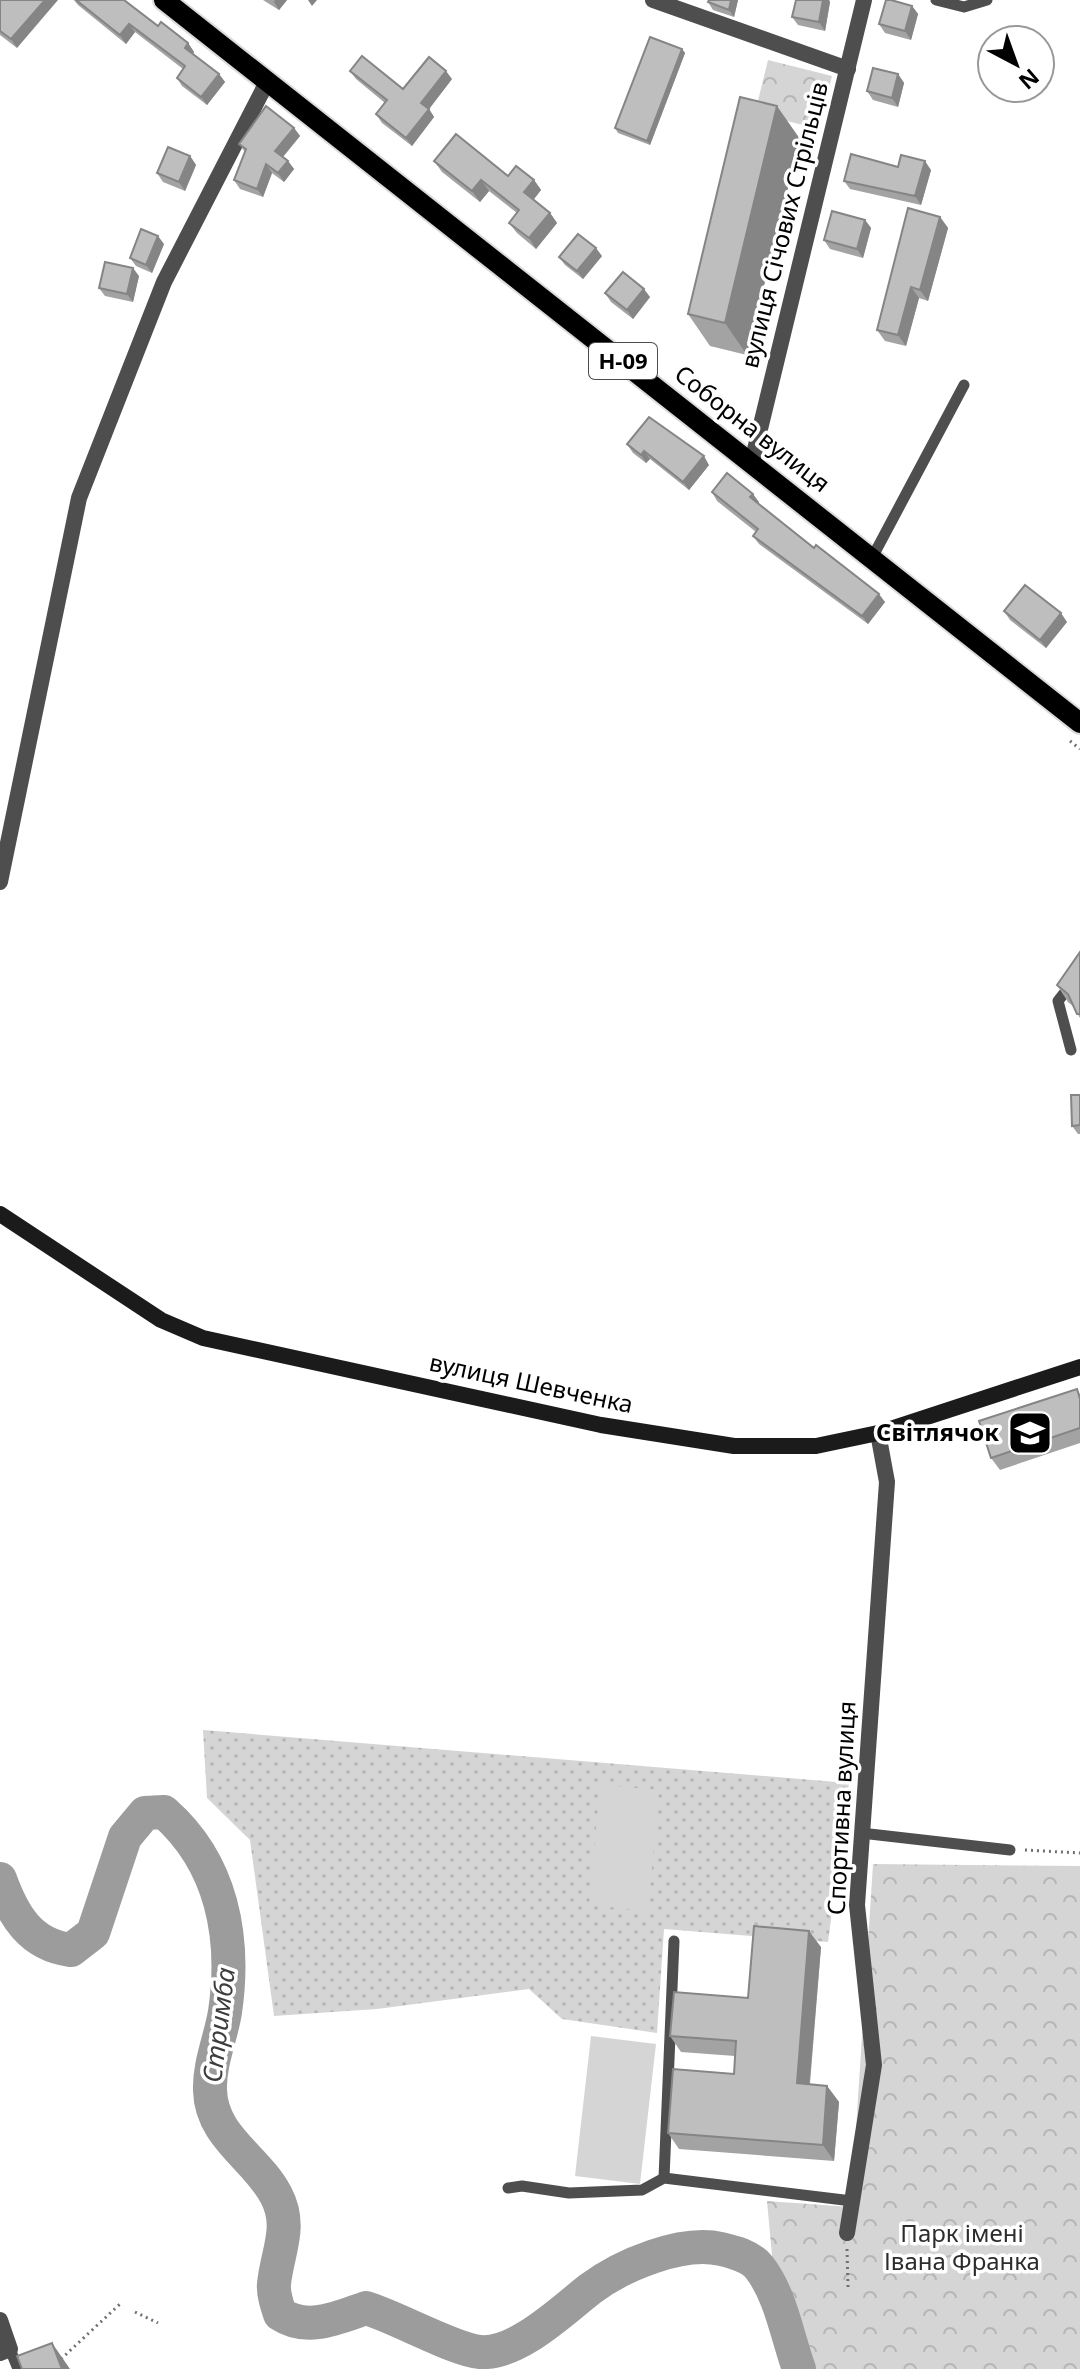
<svg xmlns="http://www.w3.org/2000/svg" width="1080" height="2369" font-family="'Noto Sans',sans-serif">
	<style>
		.grass { fill: url(#grass-dots) }
		.forest { fill: url(#forest-crowns) }
		.pitch { fill: #d5d5d5 }
		.lines { fill: none; stroke-linecap: round; stroke-linejoin: round }
		.river { stroke: #9c9c9c; stroke-width: 34 }
		.primary-casing { stroke: #dbdbdb; stroke-width: 24 }
		.path { stroke: #707070; stroke-width: 3; stroke-dasharray: 2 4; stroke-linecap: butt }
		.lane { stroke: #4e4e4e; stroke-width: 11 }
		.street { stroke: #4e4e4e; stroke-width: 16 }
		.secondary { stroke: #1b1b1b; stroke-width: 16 }
		.primary { stroke: #000; stroke-width: 20 }
		.wall { fill: #a3a3a3 }
		.shaded-wall { fill: #858585 }
		.building { fill: #bebebe; stroke: #858585; stroke-width: 2 }
		.labels { text-anchor: middle; stroke-width: 7; stroke-linejoin: round; paint-order: stroke }
		.shield { fill: #fff; stroke: #4c4c4c; stroke-width: 2 }
		.shield-label { font-size: 22px; font-weight: bold; fill: #000 }
		.street-label { font-size: 24px; fill: #000; stroke: #fff }
		.poi-label { font-size: 24px; font-weight: bold; fill: #000; stroke: #fff; text-anchor: end }
		.park-label { font-size: 24px; fill: #2c2c2c; stroke: #fff }
		.water-label { font-size: 26px; font-style: italic; fill: #3d3d3d; stroke: #fff }
	</style>
	<defs>
		<pattern id="grass-dots" width="8" height="8" patternUnits="userSpaceOnUse" patternTransform="scale(2)"><rect width="8" height="8" fill="#d5d5d5"/><path d="M2 2h.1M6 6h.1" fill="none" stroke="#b5b5b5" stroke-width="1.8" stroke-linecap="round"/></pattern>
		<pattern id="forest-crowns" width="20" height="18" patternUnits="userSpaceOnUse" patternTransform="scale(2)"><rect width="20" height="18" fill="#d5d5d5"/><path d="M2 6a3 3 0 1 1 6 0M12 15a3 3 0 1 1 6 0" fill="none" stroke="#b5b5b5"/></pattern>
	</defs>
	<rect width="100%" height="100%" fill="#fff"/>
	<polygon class="grass" points="203,1730 849,1783 828,1942 664,1929 657,2033 562,2019 529,1989 377,2009 274,2016 250,1840 207,1798"/>
	<g class="forest">
		<polygon points="768,60 832,76 819,129 755,113"/>
		<polygon points="873,1864 1080,1866 1080,2369 799,2369 776,2299 767,2201 851,2207"/>
	</g>
	<g class="pitch">
		<polygon points="600,1785 659,1790 648,1911 589,1905"/>
		<polygon points="591,2036 656,2044 640,2184 575,2176"/>
	</g>
	<g class="lines">
		<path class="river" d="M0,1879C13,1915 30,1945 71,1950L93,1933L125,1837L145,1813L164,1812C222,1863 236,1937 225,2012C221,2037 209,2064 210,2090C211,2137 256,2157 276,2195C293,2227 277,2252 274,2284C273,2293 277,2305 280,2314C307,2332 337,2318 366,2308C396,2317 455,2350 480,2352C517,2355 563,2310 590,2289C622,2265 682,2240 721,2249C734,2252 750,2256 759,2267C781,2295 787,2336 799,2369"/>
		<g class="primary-casing">
			<polyline id="primary" points="164,0 1080,723"/>
		</g>
		<g class="path">
			<polyline points="1070,741 1080,749"/>
			<polyline points="1025,1850 1080,1853"/>
			<polyline points="847,2249 848,2287"/>
			<polyline points="135,2312 158,2323"/>
			<polyline points="61,2359 120,2304"/>
		</g>
		<g class="lane">
			<polyline points="936,0 964,7 987,0"/>
			<polyline points="872,558 964,385"/>
			<polyline points="1071,1050 1058,1001 1080,973"/>
			<polyline points="861,1833 1010,1850"/>
			<polyline points="664,2178 674,1941"/>
			<polyline points="508,2188 522,2186 569,2193 642,2190 664,2178 852,2201"/>
			<polyline points="10,2349 18,2369"/>
		</g>
		<g class="street">
			<polyline points="653,0 848,69"/>
			<polyline points="752,462 864,0"/>
			<polyline points="0,882 79,498 164,282 267,82"/>
			<polyline points="847,2233 874,2065 857,1905 887,1482 878,1433"/>
			<polyline points="0,2320 10,2349 0,2353"/>
		</g>
		<polyline class="secondary" points="0,1214 161,1320 203,1338 601,1425 734,1446 816,1446 878,1433 1080,1367"/>
		<use href="#primary" class="primary"/>
	</g>
	<g class="wall">
		<polygon points="0,0 17,48 0,35"/>
		<polygon points="74,0 124,0 158,26 188,43 194,52 193,54 219,74 225,82 207,105 182,86 177,78 183,69 135,32 126,44 78,5"/>
		<polygon points="263,0 287,0 279,10"/>
		<polygon points="738,0 734,17 713,10 708,2"/>
		<polygon points="796,0 829,0 830,2 825,31 798,25 792,17"/>
		<polygon points="912,6 918,14 911,40 885,33 879,24"/>
		<polygon points="682,49 685,53 650,145 618,133 615,128"/>
		<polygon points="350,71 403,89 452,79 429,109 434,117 412,146 382,123 376,114 385,103 356,79"/>
		<polygon points="898,74 904,83 898,107 873,100 867,91"/>
		<polygon points="294,128 300,136 283,157 288,161 294,169 284,182 272,173 263,197 240,189 234,180 245,152 239,144"/>
		<polygon points="800,139 747,355 710,346 688,314"/>
		<polygon points="190,156 196,165 185,191 163,182 157,173"/>
		<polygon points="434,161 508,176 534,180 541,190 533,200 550,213 557,223 536,249 517,233 509,223 517,213 489,191 480,202 442,172"/>
		<polygon points="898,167 931,170 921,205 850,189 844,181"/>
		<polygon points="940,217 948,228 928,301 919,298 906,346 885,341 877,330"/>
		<polygon points="865,220 871,228 863,258 830,249 824,240"/>
		<polygon points="164,244 152,273 136,266 130,258"/>
		<polygon points="602,256 583,279 565,265 559,257"/>
		<polygon points="139,276 133,302 105,296 99,288"/>
		<polygon points="605,293 650,297 633,319 611,302"/>
		<polygon points="627,444 709,465 689,490 650,459 646,463 633,453"/>
		<polygon points="712,492 759,502 758,503 814,548 885,602 868,624 759,544 753,536 756,532 717,501"/>
		<polygon points="1004,611 1067,622 1046,648 1010,620"/>
		<polygon points="1080,952 1080,1018 1073,1006 1068,1002 1057,985"/>
		<polygon points="1080,1095 1080,1134 1078,1134 1072,1126"/>
		<polygon points="1077,1389 1080,1394 1080,1443 1000,1470 991,1458"/>
		<polygon points="821,1947 810,2084 827,2086 839,2102 834,2161 679,2149 668,2133 734,2074 735,2056 681,2052 670,2036 748,1998"/>
	</g>
	<g class="shaded-wall">
		<polygon points="45,0 58,0 17,48 11,39"/>
		<polygon points="275,0 287,0 279,10 274,2"/>
		<polygon points="308,0 317,0 312,6"/>
		<polygon points="731,0 738,0 734,17 729,10"/>
		<polygon points="823,0 829,0 830,2 825,31 819,22"/>
		<polygon points="912,6 918,14 911,40 905,31"/>
		<polygon points="129,24 135,32 126,44 120,35"/>
		<polygon points="188,43 194,52 191,56 185,48"/>
		<polygon points="682,49 685,53 650,145 647,141"/>
		<polygon points="446,71 452,79 429,109 434,117 412,146 406,138 421,103"/>
		<polygon points="219,74 225,82 207,105 201,97"/>
		<polygon points="898,74 904,83 898,107 892,98"/>
		<polygon points="777,106 800,139 747,355 725,323"/>
		<polygon points="294,128 300,136 281,159 275,151"/>
		<polygon points="190,156 196,165 185,191 179,182"/>
		<polygon points="288,161 294,169 284,182 278,173"/>
		<polygon points="925,161 931,170 921,205 915,196"/>
		<polygon points="266,164 272,173 263,197 257,189"/>
		<polygon points="481,180 489,191 480,202 472,191"/>
		<polygon points="534,180 541,190 531,203 524,192"/>
		<polygon points="550,213 557,223 536,249 529,238"/>
		<polygon points="940,217 948,228 928,301 920,290"/>
		<polygon points="865,220 871,228 863,258 857,249"/>
		<polygon points="158,236 164,244 152,273 146,265"/>
		<polygon points="596,248 602,256 583,279 577,271"/>
		<polygon points="133,268 139,276 133,302 127,294"/>
		<polygon points="911,287 919,298 906,346 898,335"/>
		<polygon points="644,289 650,297 633,319 627,310"/>
		<polygon points="644,451 650,459 646,463 641,455"/>
		<polygon points="704,456 709,465 689,490 683,482"/>
		<polygon points="753,494 759,502 756,506 750,497"/>
		<polygon points="879,594 885,602 868,624 862,616"/>
		<polygon points="1061,613 1067,622 1046,648 1040,640"/>
		<polygon points="809,1931 821,1947 808,2100 797,2083"/>
		<polygon points="827,2086 839,2102 834,2161 823,2145"/>
		<polygon points="52,2343 70,2369 62,2369"/>
	</g>
	<g class="building">
		<polygon points="0,0 45,0 11,39 0,31"/>
		<polygon points="76,0 124,0 158,26 161,22 188,43 185,48 219,74 201,97 177,78 185,66 129,24 120,35"/>
		<polygon points="709,0 731,0 729,10 708,2"/>
		<polygon points="796,0 823,0 819,22 792,17"/>
		<polygon points="886,0 891,0 912,6 905,31 879,24"/>
		<polygon points="650,37 682,49 647,141 615,128"/>
		<polygon points="362,56 403,89 429,57 446,71 421,103 429,109 406,138 376,114 387,100 350,71"/>
		<polygon points="873,68 898,74 892,98 867,91"/>
		<polygon points="740,97 777,106 725,323 688,314"/>
		<polygon points="266,106 294,128 275,151 288,161 278,173 266,164 257,189 234,180 246,149 239,144"/>
		<polygon points="456,134 508,176 516,166 534,180 524,192 550,213 529,238 509,223 519,210 481,180 472,191 434,161"/>
		<polygon points="168,147 190,156 179,182 157,173"/>
		<polygon points="851,154 898,167 901,155 925,161 915,196 844,181"/>
		<polygon points="908,208 940,217 920,290 911,287 898,335 877,330"/>
		<polygon points="832,211 865,220 857,249 824,240"/>
		<polygon points="141,229 158,236 146,265 130,258"/>
		<polygon points="578,234 596,248 577,271 559,257"/>
		<polygon points="105,262 133,268 127,294 99,288"/>
		<polygon points="623,272 644,289 627,310 605,293"/>
		<polygon points="649,417 704,456 683,482 644,451 641,455 627,444"/>
		<polygon points="727,473 753,494 750,497 814,548 816,545 879,594 862,616 753,536 758,529 712,492"/>
		<polygon points="1025,585 1061,613 1040,640 1004,611"/>
		<polygon points="1080,952 1080,1014 1077,1014 1068,994 1057,985"/>
		<polygon points="1071,1095 1080,1095 1080,1125 1072,1126"/>
		<polygon points="1077,1389 1080,1399 1080,1428 991,1458 979,1421"/>
		<polygon points="754,1926 809,1931 797,2083 827,2086 823,2145 668,2133 673,2069 734,2074 736,2041 670,2036 674,1992 748,1998"/>
		<polygon points="52,2343 62,2369 22,2369 17,2356"/>
	</g>
	<defs>
		<g id="school-square" transform="scale(2.3)"><rect x="-9" y="-9" width="18" height="18" rx="4" fill="#000" stroke="#fff"/><path d="M0-5L7-2L0 1L-7-2ZM-4 1L0 2.5L4 1V4Q0 6-4 4Z" fill="#fff"/></g>
	</defs>
	<g fill-rule="evenodd">
		<use href="#school-square" x="1030" y="1433"/>
	</g>
	<g class="labels">
		<rect class="shield" x="589" y="343" width="68" height="36" rx="6"/>
		<g class="shield-label">
			<text x="623" y="369">Н-09</text>
		</g>
		<g class="street-label">
			<text transform="translate(785 225) rotate(-76)" y="8">вулиця Січових Стрільців</text>
			<text transform="translate(752 429) rotate(38)" y="8">Соборна вулиця</text>
			<text transform="translate(531 1384) rotate(12)" y="8">вулиця Шевченка</text>
			<text transform="translate(842 1808) rotate(-87)" y="8">Спортивна вулиця</text>
		</g>
		<g class="poi-label">
			<text x="999" y="1441">Світлячок</text>
		</g>
		<g class="park-label">
			<text x="962" y="2242">Парк імені<tspan x="962" dy="28">Івана Франка</tspan></text>
		</g>
		<g class="water-label">
			<text transform="translate(219 2025) rotate(-83)" y="9">Стримба</text>
		</g>
	</g>
	<g transform="translate(1016 64) rotate(139)"><circle r="38" fill="#ffffff" stroke="#999999" stroke-width="2"/>
	<path d="M0-6L14 30L0 20L-14 30Z" fill="#000000"/>
	<text y="-12" font-size="22" font-weight="bold" text-anchor="middle" fill="#000000">N</text>
	</g>
</svg>
